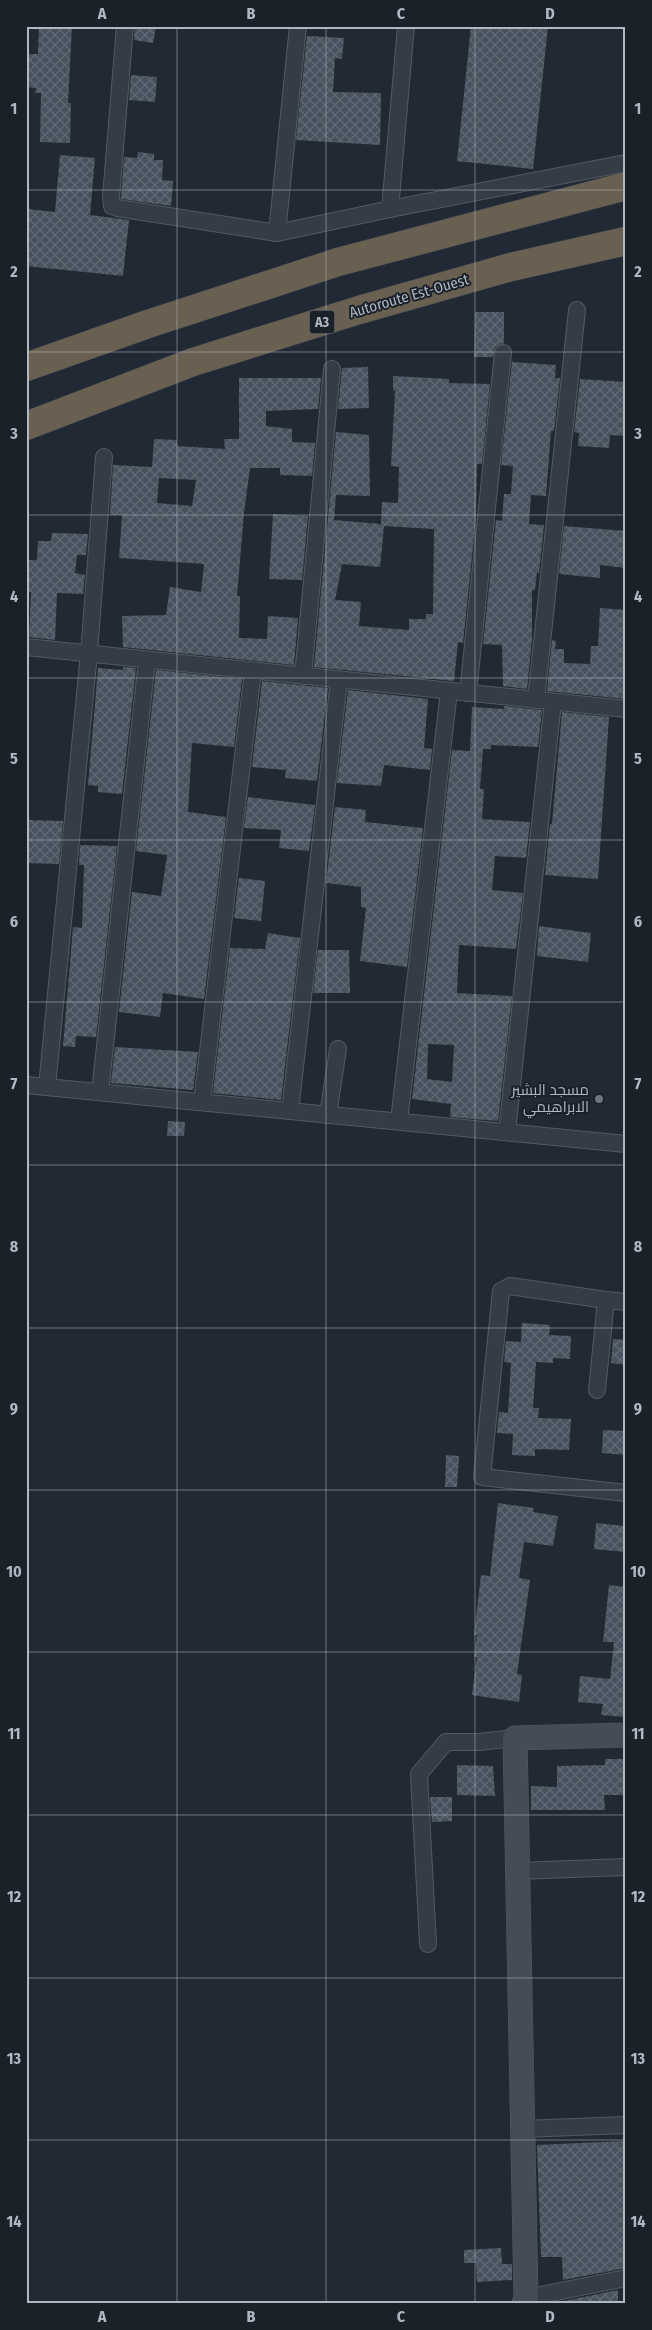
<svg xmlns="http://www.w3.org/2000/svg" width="652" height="2330" font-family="'Fira Sans Condensed',Cairo,sans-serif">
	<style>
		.building { fill: url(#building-cross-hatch); fill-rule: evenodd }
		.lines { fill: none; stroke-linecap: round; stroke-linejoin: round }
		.street-casing { stroke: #525a63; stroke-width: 18 }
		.secondary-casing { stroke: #525a63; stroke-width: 25 }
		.highway-casing { stroke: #3f474f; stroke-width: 29 }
		.street { stroke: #343c45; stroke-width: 16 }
		.secondary { stroke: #434c57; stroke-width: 24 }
		.highway { stroke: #6a6052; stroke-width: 28 }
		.grid { fill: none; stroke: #afb7c2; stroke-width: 1; stroke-opacity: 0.55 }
		.worship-dot { fill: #6b7280; stroke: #1a2129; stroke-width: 2 }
		.labels { text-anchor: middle; stroke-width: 4; stroke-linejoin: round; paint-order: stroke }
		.shield { fill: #1a2129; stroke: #828a94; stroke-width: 1 }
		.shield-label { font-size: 14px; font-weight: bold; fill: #afb7c2 }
		.street-label { font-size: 15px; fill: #afb7c2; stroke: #1a2129 }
		.poi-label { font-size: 15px; fill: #afb7c2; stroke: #1a2129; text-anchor: end }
		.neatline { fill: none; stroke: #afb7c2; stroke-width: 2 }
		.grid-label { font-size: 16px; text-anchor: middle; font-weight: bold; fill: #afb7c2 }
	</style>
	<defs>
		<pattern id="building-cross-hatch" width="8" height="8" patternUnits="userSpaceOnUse" patternTransform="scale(1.25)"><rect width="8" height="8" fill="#48525e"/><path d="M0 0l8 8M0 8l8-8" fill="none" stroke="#606973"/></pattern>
	</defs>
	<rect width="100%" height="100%" fill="#212a34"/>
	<g class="building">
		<polygon points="39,26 72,26 68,103 71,103 70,143 40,142 41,93 35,93 36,88 26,87 26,54 38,54"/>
		<polygon points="135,26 156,26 153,43 134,40"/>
		<polygon points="471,26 548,26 533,169 457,161"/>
		<polygon points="307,36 344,38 342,59 335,58 333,92 381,93 380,145 296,140"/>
		<polygon points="131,75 157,77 155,102 129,100"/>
		<polygon points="138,152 154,154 154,160 163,160 162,180 173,181 171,206 121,199 124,157 137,158"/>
		<polygon points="60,155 95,158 90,215 129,220 123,276 26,266 28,209 55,212"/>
		<polygon points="475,312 504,312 504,343 495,347 493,357 474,357"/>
		<polygon points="512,362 556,365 555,378 560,378 554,431 551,431 546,496 531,495 529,524 544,525 539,573 537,572 535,590 532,590 532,639 527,689 503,686 502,645 483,644 496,520 502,521 504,494 511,494 513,466 501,465"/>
		<polygon points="368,367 369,408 338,409 342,368"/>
		<path d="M393,376L449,379V383L490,384L482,464H477L476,518L463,643L458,642L454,681L314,667L336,432L369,435L370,496L336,495L334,520L381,524L382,502L398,503L399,467L391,466L395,391L393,390ZM384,526L434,529L433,614H426V619H409V630L359,626L361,602L335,600L342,564L380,567Z"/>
		<path d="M239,378H321L318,409L266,411V426L292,429V442L315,443L312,476L280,475V468H250L244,513L237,596H240L239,638L267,639L268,616L298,618L294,665L123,647L122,616L166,615L170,587L201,592L204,564L119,558L122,515H110L113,465L152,467L154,439L177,440V446L225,449L224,439H239ZM159,478L196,480L192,506L157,503Z"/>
		<polygon points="580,379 626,382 626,436 610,435 609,448 578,446 579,433 574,432"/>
		<polygon points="273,514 308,516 302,580 269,579"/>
		<polygon points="564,526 626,531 626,568 600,565 600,578 559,574"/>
		<polygon points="52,533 88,534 86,555 77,555 75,573 85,575 83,594 57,593 55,640 29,637 31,592 26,592 26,560 37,560 38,541 51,541"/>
		<polygon points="600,608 626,610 626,699 547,691 552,640 556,641 555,649 564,649 564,663 590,664 591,646 598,646"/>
		<polygon points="123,667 136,668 122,794 98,792 98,786 88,785 98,668 123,670"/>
		<polygon points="156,670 242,679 234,747 192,743 188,812 226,817 204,999 163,993 160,1017 119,1012 132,892 161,896 167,855 136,851"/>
		<polygon points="262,681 328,688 317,781 285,778 286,770 252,767"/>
		<polygon points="348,690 428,699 424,748 432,749 430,770 384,765 381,786 337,783"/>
		<path d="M504,706L542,710L538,747L491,745V749H483L480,789H484L482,819L530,822L526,858L495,856L492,890L523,893L516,949L459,945L457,993L512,996L498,1121L450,1117L451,1104L412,1099L452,750L470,751L472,707L504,709ZM428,1044L454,1045L452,1082L427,1079Z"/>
		<polygon points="562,712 609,717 598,879 545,875 550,824 552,824"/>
		<polygon points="248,797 315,805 309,851 279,848 281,830 244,828"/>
		<polygon points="335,807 366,810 365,822 423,828 407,967 360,961 366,908 361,907 361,887 326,883"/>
		<polygon points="26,820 63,821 59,864 26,863"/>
		<polygon points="80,845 117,846 96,1037 76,1036 75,1047 63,1046 73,927 82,928 84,865 79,865"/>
		<polygon points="239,878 265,881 261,921 234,918"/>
		<polygon points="539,926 591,933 588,962 537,956"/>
		<polygon points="268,933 300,938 281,1100 213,1093 230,948 265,949"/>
		<polygon points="318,950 349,950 350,993 313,993"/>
		<polygon points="115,1047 198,1052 193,1090 111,1083"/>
		<polygon points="168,1121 185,1122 184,1136 167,1136"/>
		<polygon points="522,1323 550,1325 549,1335 571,1336 570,1359 553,1358 553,1363 536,1362 533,1408 539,1408 538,1418 571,1419 569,1450 535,1449 535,1456 512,1455 513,1434 497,1433 499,1412 508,1413 511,1363 504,1362 506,1341 521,1342"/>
		<polygon points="613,1339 626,1340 626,1365 611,1363"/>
		<polygon points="603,1430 626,1431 626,1455 602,1453"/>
		<polygon points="446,1455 459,1456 457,1487 445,1487"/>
		<polygon points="498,1503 534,1508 533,1512 558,1516 553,1546 524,1542 519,1578 530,1580 517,1674 522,1675 519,1702 472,1695 477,1657 474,1657 477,1635 474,1635 481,1575 490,1576"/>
		<polygon points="596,1523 626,1526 626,1552 594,1549"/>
		<polygon points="609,1585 626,1587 626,1717 601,1715 603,1704 578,1702 580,1676 610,1679 614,1642 603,1642"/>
		<polygon points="605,1759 626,1759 626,1795 604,1795 605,1810 531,1810 531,1786 557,1787 557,1766 605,1765"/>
		<polygon points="457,1765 493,1766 495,1796 457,1795"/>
		<polygon points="430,1797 452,1797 452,1821 432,1822"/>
		<polygon points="626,2141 626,2268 563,2280 562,2257 541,2257 537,2145"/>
		<polygon points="501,2248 502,2264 512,2264 512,2280 477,2282 476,2263 464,2263 464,2250"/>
		<polygon points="618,2290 618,2304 564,2304 564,2301"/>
	</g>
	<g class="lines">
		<g class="street-casing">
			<g id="street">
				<polyline points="125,26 111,197 112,206 117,208 277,233 390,209 626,163"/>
				<polyline points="390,209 406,26"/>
				<polyline points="277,233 298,26"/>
				<polyline points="26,647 626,709"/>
				<polyline points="303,676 332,369"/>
				<polyline points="468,693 503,353"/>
				<polyline points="536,700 577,310"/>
				<polyline points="26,1085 626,1144"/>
				<polyline points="47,1087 89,653 104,457"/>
				<polyline points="100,1092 147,660"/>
				<polyline points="202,1102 253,671"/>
				<polyline points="290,1111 339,680"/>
				<polyline points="328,1115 338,1049"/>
				<polyline points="399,1121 449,691"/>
				<polyline points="507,1132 553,702"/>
				<polyline points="606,1300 510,1286 501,1291 482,1477 626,1493"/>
				<polyline points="597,1390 606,1300 626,1302"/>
				<polyline points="517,1871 626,1867"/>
				<polyline points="428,1944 419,1774 446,1742 479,1742 515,1738"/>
				<polyline points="523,2129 626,2125"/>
				<polyline points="526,2298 626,2278"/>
			</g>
		</g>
		<g class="secondary-casing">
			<polyline id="secondary" points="524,2304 526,2298 515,1738 626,1735"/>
		</g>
		<g class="highway-casing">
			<g id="highway">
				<polyline points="26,367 148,324 338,262 626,186"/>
				<polyline points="26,426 193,362 359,310 511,267 626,241"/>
			</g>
		</g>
		<use href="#street" class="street"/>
		<use href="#secondary" class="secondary"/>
		<use href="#highway" class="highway"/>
	</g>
	<path class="grid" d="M177,26V2304M326,26V2304M475,26V2304M26,190H626M26,352H626M26,515H626M26,678H626M26,840H626M26,1002H626M26,1165H626M26,1328H626M26,1490H626M26,1652H626M26,1815H626M26,1978H626M26,2140H626"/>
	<circle class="worship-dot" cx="599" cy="1099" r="5"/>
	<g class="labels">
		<rect class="shield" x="309.5" y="310.5" width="25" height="23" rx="4"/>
		<g class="shield-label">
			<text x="322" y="327">A3</text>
		</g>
		<g class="street-label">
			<text transform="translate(409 296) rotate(-16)" y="5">Autoroute Est-Ouest</text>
		</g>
		<g class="poi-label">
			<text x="589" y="1095">مسجد البشير<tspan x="589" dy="17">الابراهيمي</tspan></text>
		</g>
	</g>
	<rect width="652" height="2330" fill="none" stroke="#1a2129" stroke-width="55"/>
	<rect x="28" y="28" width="596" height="2274" class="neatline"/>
	<g class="grid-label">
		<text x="102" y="19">A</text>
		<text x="251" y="19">B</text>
		<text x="401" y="19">C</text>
		<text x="550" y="19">D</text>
		<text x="14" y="114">1</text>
		<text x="638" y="114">1</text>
		<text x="14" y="277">2</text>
		<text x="638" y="277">2</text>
		<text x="14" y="439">3</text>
		<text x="638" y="439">3</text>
		<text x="14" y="602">4</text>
		<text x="638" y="602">4</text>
		<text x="14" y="764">5</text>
		<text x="638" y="764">5</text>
		<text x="14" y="927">6</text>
		<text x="638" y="927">6</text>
		<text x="14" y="1089">7</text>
		<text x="638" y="1089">7</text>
		<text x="14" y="1252">8</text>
		<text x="638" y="1252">8</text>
		<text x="14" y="1414">9</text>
		<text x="638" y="1414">9</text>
		<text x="14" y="1577">10</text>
		<text x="638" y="1577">10</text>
		<text x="14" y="1739">11</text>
		<text x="638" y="1739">11</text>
		<text x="14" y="1902">12</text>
		<text x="638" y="1902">12</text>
		<text x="14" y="2064">13</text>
		<text x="638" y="2064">13</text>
		<text x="14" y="2227">14</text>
		<text x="638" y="2227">14</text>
		<text x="102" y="2322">A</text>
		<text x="251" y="2322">B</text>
		<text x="401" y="2322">C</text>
		<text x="550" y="2322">D</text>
	</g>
</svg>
